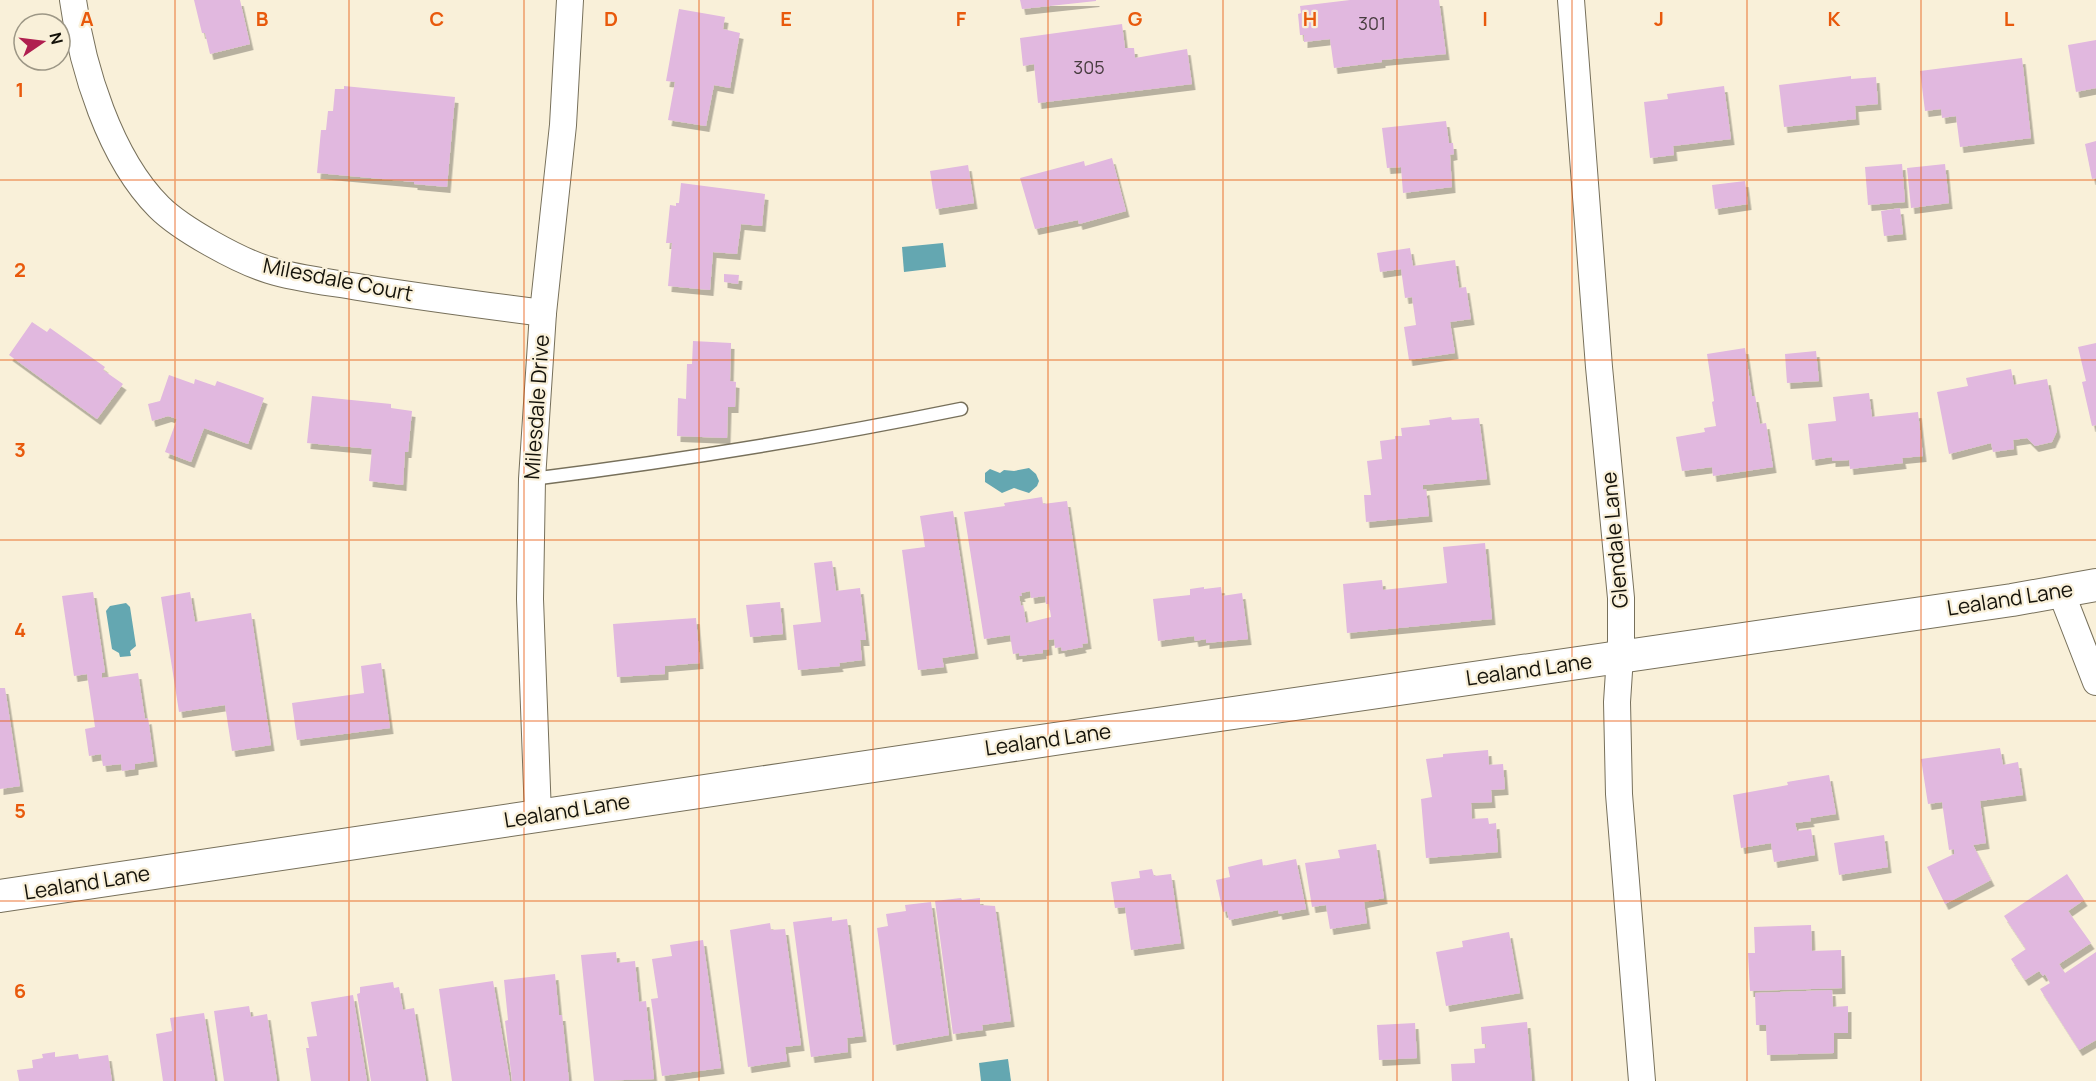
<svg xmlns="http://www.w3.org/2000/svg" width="2096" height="1081" font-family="Manrope,sans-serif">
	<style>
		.water { fill: #64a7b1 }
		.building { fill: #e1b8df; fill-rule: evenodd; filter: url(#shadow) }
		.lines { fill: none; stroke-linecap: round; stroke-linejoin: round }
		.service-casing { stroke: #77705b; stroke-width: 15 }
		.minor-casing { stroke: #77705b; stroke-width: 28 }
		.tertiary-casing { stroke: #77705b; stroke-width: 34 }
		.service { stroke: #fff; stroke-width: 12 }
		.minor { stroke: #fff; stroke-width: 26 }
		.tertiary { stroke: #fff; stroke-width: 32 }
		.grid { fill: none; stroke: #e8590c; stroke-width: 1.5; stroke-opacity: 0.55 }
		.labels { text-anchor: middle; stroke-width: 4.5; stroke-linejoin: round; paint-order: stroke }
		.number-label { font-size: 18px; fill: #473c3f }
		.street-label { font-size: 21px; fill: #14120a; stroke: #f9f0d9 }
		.grid-label { font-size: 20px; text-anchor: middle; font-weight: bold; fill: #e8590c; stroke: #f9f0d9; stroke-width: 4.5; stroke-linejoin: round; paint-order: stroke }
	</style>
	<defs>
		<filter id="shadow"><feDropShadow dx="3.5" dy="6" stdDeviation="0" flood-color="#0004"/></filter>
	</defs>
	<rect width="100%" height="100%" fill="#f9f0d9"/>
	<g class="water">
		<polygon points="943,243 946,267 904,272 902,247"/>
		<polygon points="1029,468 1036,474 1039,481 1037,486 1029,493 1014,488 1002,493 985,482 985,473 990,469 1000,473 1004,470 1014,471"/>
		<polygon points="126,603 130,607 136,646 130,651 131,656 120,657 119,653 112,649 106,611 110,606"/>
		<polygon points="1008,1059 1011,1081 981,1081 979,1063"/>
	</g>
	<g class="building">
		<polygon points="194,0 240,0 250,44 210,54 205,33 202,33"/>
		<polygon points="1020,0 1096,0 1096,1 1022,9"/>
		<polygon points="1350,0 1439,0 1446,54 1382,60 1382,62 1334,68 1330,39 1304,42 1304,35 1300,35 1298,14 1301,13 1300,6"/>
		<polygon points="679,9 725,17 723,29 740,33 730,88 714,85 706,126 668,120 675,82 666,81"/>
		<polygon points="1122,24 1125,48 1134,48 1135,58 1187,49 1192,84 1038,103 1034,64 1023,66 1020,38"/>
		<polygon points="2096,40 2096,88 2076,92 2068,45"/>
		<polygon points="2022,58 2031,138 1960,147 1956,116 1942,118 1941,109 1925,111 1920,71"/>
		<polygon points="1851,76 1851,79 1876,77 1878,104 1855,106 1856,119 1784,127 1779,85"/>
		<polygon points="344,86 455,97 447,187 414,184 414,182 317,173 321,130 326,130 328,111 333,111 335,89 344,89"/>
		<polygon points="1724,86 1731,139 1673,146 1674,155 1650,158 1644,102 1668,99 1667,94"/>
		<polygon points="1446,121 1449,143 1453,143 1454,154 1450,155 1452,187 1403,193 1401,167 1387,168 1382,128"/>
		<polygon points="2096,141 2096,178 2092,179 2085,144"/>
		<polygon points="1112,158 1126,211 1079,224 1078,220 1035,229 1020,178 1084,161 1085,166"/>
		<polygon points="1902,164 1905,202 1868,205 1865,167"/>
		<polygon points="1945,164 1949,203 1911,208 1907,168"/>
		<polygon points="968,165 974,203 936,209 930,171"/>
		<polygon points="1745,181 1748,204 1715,209 1712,185"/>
		<polygon points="681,183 765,194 762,226 741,224 737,254 713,252 710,290 668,286 672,243 666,243 670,205 676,206 676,203 679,203"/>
		<polygon points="1900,208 1903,234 1884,236 1881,211"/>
		<polygon points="1410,248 1413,266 1455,260 1459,288 1466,287 1471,319 1450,322 1455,353 1409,360 1404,327 1416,325 1412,297 1405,298 1401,269 1380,272 1377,253"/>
		<polygon points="724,274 739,275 738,284 724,282"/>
		<polygon points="32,322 47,332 50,328 105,367 103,370 123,384 97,419 9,355"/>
		<polygon points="693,341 731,343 730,381 736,382 735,407 728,407 727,438 677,436 678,398 686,399 687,364 692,364"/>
		<polygon points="2096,343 2096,425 2092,426 2082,382 2086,381 2078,347"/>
		<polygon points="1745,348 1752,396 1755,396 1760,424 1766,423 1773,467 1713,476 1712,467 1682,471 1676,437 1705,432 1704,428 1716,426 1712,402 1714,401 1707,354"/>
		<polygon points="1816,351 1819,381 1787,383 1785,354"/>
		<polygon points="2011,369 2014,385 2047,379 2057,431 2052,442 2035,446 2027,438 2013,440 2014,449 1993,452 1991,443 1949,454 1937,392 1968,386 1966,378"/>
		<polygon points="169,375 194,384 195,379 215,386 217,381 264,398 248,444 204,428 191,462 165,452 177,419 168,416 152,421 148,404 160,401"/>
		<polygon points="1869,393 1872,417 1918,412 1923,456 1902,458 1903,463 1850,469 1849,460 1832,461 1832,457 1812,460 1808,424 1836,421 1833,397"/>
		<polygon points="312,396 391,404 391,408 412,411 408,452 405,452 403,485 369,481 372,449 307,443"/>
		<polygon points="1451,417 1452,420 1479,418 1487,479 1423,485 1423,490 1426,489 1429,516 1366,522 1364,495 1371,495 1367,461 1382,459 1380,441 1395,439 1395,436 1402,436 1401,428 1430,425 1429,420"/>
		<path d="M1042,497L1043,504L1067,501L1088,643L1082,644L1083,647L1062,651L1061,647L1055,648L1054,639L1048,640L1049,649L1043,650V653L1019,656V653L1013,654L1010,635L984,639L964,512L1005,506L1004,503ZM1030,591L1031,598L1045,596L1046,604H1049L1051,617L1026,623L1023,605L1021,606L1019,596H1022L1021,593Z"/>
		<polygon points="953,511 975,653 942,658 944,667 918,670 902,550 925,547 920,516"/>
		<polygon points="1485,543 1492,619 1347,633 1343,584 1382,580 1383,590 1447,583 1443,547"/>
		<polygon points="832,561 836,591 860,588 866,640 860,640 862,660 839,663 840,666 798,670 793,625 821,622 814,563"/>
		<polygon points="1204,587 1204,589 1221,587 1222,596 1242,593 1248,639 1206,643 1206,639 1195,641 1194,636 1158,641 1153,599 1190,595 1190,589"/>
		<polygon points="93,592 105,672 102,673 102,678 138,673 145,719 148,718 154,761 135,764 135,769 122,771 121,764 103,766 101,754 89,756 85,729 95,727 87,674 74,676 62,596"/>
		<polygon points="190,592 195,622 251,613 271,745 232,751 225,705 179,712 161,597"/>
		<polygon points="780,602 783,634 750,637 746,605"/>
		<polygon points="696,618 700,663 665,666 665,674 617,677 613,624"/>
		<polygon points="381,663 390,728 297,740 292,703 364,693 361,666"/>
		<polygon points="0,688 5,688 20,786 0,789"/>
		<polygon points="2000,748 2003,765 2018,762 2023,795 1980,801 1986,843 1973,845 1991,880 1945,904 1927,867 1954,854 1954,849 1949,850 1942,802 1928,804 1921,759"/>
		<polygon points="1488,750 1489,765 1503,764 1505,789 1491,790 1492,802 1471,803 1472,819 1488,818 1489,824 1496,823 1498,852 1426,858 1421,799 1432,797 1426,759 1443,757 1443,754"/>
		<polygon points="1829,775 1836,814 1810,818 1811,821 1795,823 1797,831 1811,829 1815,855 1774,862 1771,843 1741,848 1733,795 1788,785 1787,782"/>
		<polygon points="1884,835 1888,867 1839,875 1834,843"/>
		<polygon points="1376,844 1384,898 1364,902 1367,923 1330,929 1326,905 1312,907 1305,863 1340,858 1338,850"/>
		<polygon points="1262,859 1263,866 1296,859 1306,909 1279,914 1278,910 1229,920 1227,911 1223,912 1216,880 1230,877 1228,867"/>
		<polygon points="1152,869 1154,876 1171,874 1181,943 1131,950 1125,907 1115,908 1111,882 1140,878 1139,871"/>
		<polygon points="2067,874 2084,900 2068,911 2091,943 2059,964 2065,973 2096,952 2096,1040 2079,1050 2040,989 2050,983 2045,974 2043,976 2039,971 2025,980 2011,959 2026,949 2004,916"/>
		<polygon points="961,898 962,900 980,898 980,905 995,906 1011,1021 982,1025 983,1030 953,1034 935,901"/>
		<polygon points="931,902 949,1035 893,1045 877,928 888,926 886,914 906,911 905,905"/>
		<polygon points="832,917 832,921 847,919 863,1036 847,1038 848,1052 811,1057 793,922"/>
		<polygon points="770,923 771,930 785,929 801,1045 785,1047 787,1061 748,1067 730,930"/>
		<polygon points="1811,925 1812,951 1841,950 1842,988 1750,991 1748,953 1755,953 1754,927"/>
		<polygon points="1509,932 1520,993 1446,1006 1436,952 1463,947 1462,941"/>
		<polygon points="703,940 721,1068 662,1076 651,999 658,998 652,959 672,956 670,945"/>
		<polygon points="616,952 617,963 635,961 639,1002 646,1001 654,1079 594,1081 581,955"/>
		<polygon points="555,974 559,1015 562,1015 569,1081 512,1081 505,1021 508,1020 504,980"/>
		<polygon points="493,981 510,1081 452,1081 439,989"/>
		<polygon points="393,982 394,988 399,987 403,1010 414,1008 426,1081 371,1081 357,994 360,993 360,987"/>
		<polygon points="1832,990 1833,1007 1848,1006 1848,1033 1834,1033 1834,1053 1767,1055 1766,1025 1756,1025 1755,993"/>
		<polygon points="353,995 367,1081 311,1081 306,1048 309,1048 307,1037 317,1036 311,1002"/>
		<polygon points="249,1006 251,1017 267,1014 277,1081 224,1081 214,1011"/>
		<polygon points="204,1013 215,1081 163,1081 156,1034 172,1031 170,1018"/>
		<polygon points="1527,1022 1532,1081 1452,1081 1451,1064 1475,1063 1474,1049 1486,1048 1486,1044 1482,1044 1481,1027"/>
		<polygon points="1415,1023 1417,1058 1379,1060 1377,1025"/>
		<polygon points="55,1052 55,1057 78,1054 79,1059 108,1055 112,1081 19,1081 17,1070 33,1068 32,1060 43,1058 42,1054"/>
	</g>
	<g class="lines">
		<g class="service-casing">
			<path id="service" d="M532,479C676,461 819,438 961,409"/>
		</g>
		<g class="minor-casing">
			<g id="minor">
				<path d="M73,0C82,68 110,158 159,207C181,229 239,261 269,270C298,279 329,282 358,287C420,297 481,305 543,313"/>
				<polyline points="1571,0 1599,367 1621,598 1621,641 1617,702 1619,794 1642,1081"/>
				<polyline points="2061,592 2096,682"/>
				<polyline points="538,815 530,599 532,479 543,313 563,125 570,0"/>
			</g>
		</g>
		<g class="tertiary-casing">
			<polyline id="tertiary" points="0,896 1068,737 2012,600 2096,585"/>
		</g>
		<use href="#service" class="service"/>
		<use href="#minor" class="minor"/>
		<use href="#tertiary" class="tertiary"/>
	</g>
	<path class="grid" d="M175,0V1081M349,0V1081M524,0V1081M699,0V1081M873,0V1081M1048,0V1081M1223,0V1081M1397,0V1081M1572,0V1081M1747,0V1081M1921,0V1081M0,180H2096M0,360H2096M0,540H2096M0,721H2096M0,901H2096"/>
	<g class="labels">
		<g class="number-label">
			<text x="1372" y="30">301</text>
			<text x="1089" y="74">305</text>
		</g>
		<g class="street-label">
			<text transform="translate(338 280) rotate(11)" y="7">Milesdale Court</text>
			<text transform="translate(537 407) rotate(-86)" y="7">Milesdale Drive</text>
			<text transform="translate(1615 540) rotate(-95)" y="7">Glendale Lane</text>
			<text transform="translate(2010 599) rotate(-9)" y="7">Lealand Lane</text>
			<text transform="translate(1529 670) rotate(-8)" y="7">Lealand Lane</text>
			<text transform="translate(1048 740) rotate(-8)" y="7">Lealand Lane</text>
			<text transform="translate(567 811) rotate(-9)" y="7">Lealand Lane</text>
			<text transform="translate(87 883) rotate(-9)" y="7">Lealand Lane</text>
		</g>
	</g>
	<g class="grid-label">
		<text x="87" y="26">A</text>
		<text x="262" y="26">B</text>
		<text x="437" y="26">C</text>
		<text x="611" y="26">D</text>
		<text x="786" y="26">E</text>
		<text x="961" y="26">F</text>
		<text x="1135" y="26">G</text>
		<text x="1310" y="26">H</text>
		<text x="1485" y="26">I</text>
		<text x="1659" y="26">J</text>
		<text x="1834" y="26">K</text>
		<text x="2009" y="26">L</text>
		<text x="20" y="97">1</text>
		<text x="20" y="277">2</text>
		<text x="20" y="457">3</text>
		<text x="20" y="637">4</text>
		<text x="20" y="818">5</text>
		<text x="20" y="998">6</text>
	</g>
	<g transform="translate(42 42) rotate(76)"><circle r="28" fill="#f9f0d9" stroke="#9d9786" stroke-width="1.5"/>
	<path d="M0-4.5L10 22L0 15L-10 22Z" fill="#b01f50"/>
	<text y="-9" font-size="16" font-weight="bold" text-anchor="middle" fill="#14120a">N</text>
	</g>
</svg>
